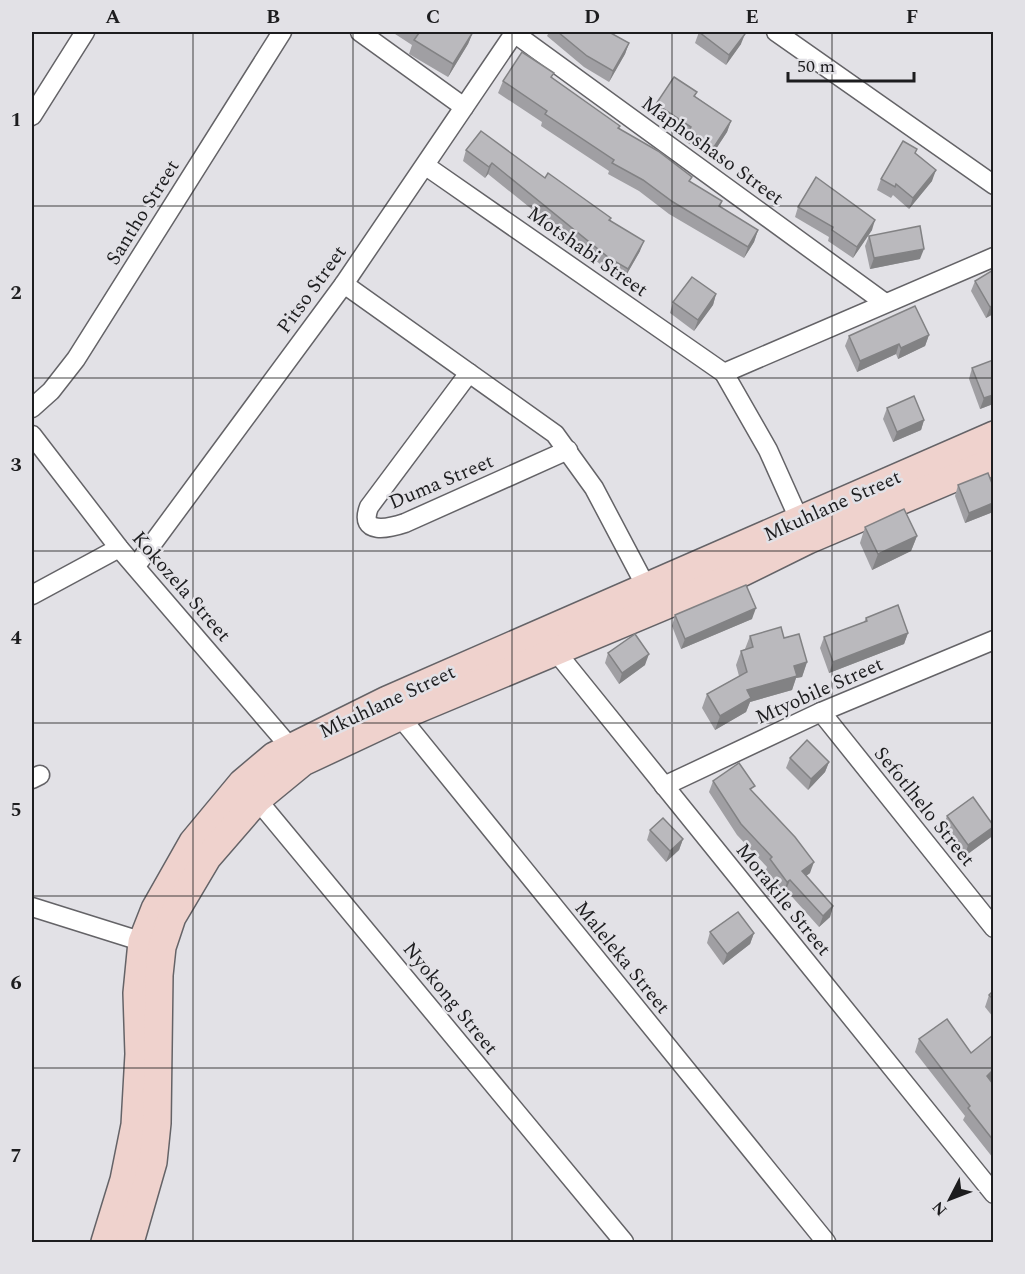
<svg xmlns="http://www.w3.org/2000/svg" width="1025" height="1274" font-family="Spectral,serif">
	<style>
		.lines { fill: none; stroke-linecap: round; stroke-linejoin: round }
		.street-casing { stroke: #646367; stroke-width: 21 }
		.secondary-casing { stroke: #646367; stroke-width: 30 }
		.street { stroke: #fff; stroke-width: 18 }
		.secondary { stroke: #efd2cd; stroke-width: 27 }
		.wall { fill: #a09fa3 }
		.shaded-wall { fill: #828284 }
		.building { fill: #bab9bd; stroke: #828284; stroke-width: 1.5 }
		.grid { fill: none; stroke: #1d1d1f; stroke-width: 1.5; stroke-opacity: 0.55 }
		.labels { text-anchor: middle; stroke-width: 5; stroke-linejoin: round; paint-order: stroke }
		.street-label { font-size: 20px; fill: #1d1d1f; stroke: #e2e1e6 }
		.neatline { fill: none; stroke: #1d1d1f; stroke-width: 2 }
		.grid-label { font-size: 20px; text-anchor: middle; font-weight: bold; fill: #1d1d1f }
	</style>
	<rect width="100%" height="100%" fill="#e2e1e6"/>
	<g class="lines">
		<g class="street-casing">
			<g id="street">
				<polyline points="360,32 464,107"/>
				<polyline points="776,32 994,185"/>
				<polyline points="514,33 885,303"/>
				<polyline points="32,116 85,32"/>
				<polyline points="426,166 724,373 768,450 803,528"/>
				<polyline points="344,284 555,434 594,488 651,596"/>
				<path d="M469,373L369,507C358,536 390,528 405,523L568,450"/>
				<polyline points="724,373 994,257"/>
				<polyline points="32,408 51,391 76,359 282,32"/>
				<polyline points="32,435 119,548 296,754"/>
				<polyline points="136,566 344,284 515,32"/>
				<polyline points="32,595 119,548"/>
				<polyline points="549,643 994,1194"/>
				<polyline points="393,708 826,1242"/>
				<polyline points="821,712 994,928"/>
				<polyline points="32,779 40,775"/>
				<polyline points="664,786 821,712 994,640"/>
				<polyline points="250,791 624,1242"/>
				<polyline points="32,907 153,945"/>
			</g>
		</g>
		<g class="secondary-casing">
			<g id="secondary">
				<polyline points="105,1242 124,1180 135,1125 139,1054 137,993 142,942 155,909 193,842 242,783 274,756 387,700 994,435"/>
				<polyline points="130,1242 153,1162 157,1123 159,975 162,947 172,917 207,858 258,799 303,762 399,717 731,578 808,540 994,461"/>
			</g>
		</g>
		<use href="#street" class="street"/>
		<use href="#secondary" class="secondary"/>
	</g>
	<g class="wall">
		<polygon points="392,32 473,32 468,44 448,77 409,54 412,45"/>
		<polygon points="549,32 609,32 629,43 625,54 609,82 584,67 547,36"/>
		<polygon points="699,32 741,44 726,65 695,43"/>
		<polygon points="552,78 620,126 619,129 690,182 722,201 720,207 758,230 754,242 744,258 669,214 639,191 608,174 609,171 541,126 542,122 498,93 503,81"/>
		<polygon points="697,92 695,96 731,121 727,132 710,158 685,141 687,137 652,115 656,104"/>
		<polygon points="466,150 545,178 611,218 610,220 640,251 624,279 605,268 488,174 485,178 463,161"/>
		<polygon points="916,154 932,181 909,209 893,195 891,198 877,190 881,179"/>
		<polygon points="798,207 872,230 853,258 828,241 829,237 795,217"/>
		<polygon points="869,236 920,259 870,269 865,246"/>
		<polygon points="993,270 993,314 986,318 971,291 975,281"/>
		<polygon points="716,294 713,305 694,331 670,313 673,302"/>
		<polygon points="929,335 925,346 898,359 896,354 857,372 845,346 849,336"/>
		<polygon points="972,368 993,404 980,409 969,379"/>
		<polygon points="887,408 924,420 921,430 893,442 883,419"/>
		<polygon points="958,485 993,486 993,512 965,523 955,496"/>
		<polygon points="865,527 917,536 911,551 872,570 860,543"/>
		<polygon points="675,615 752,619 681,649 672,626"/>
		<polygon points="866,618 908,633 904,644 829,673 820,648 824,637 864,622"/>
		<polygon points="750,636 784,638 807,662 802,677 796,678 792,690 750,702 746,712 715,730 702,708 707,694 739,676 736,665 741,651 745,649"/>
		<polygon points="608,653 645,665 619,684 605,663"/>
		<polygon points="790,758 829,762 825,772 808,790 786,768"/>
		<polygon points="713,781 753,792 810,873 806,876 833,906 830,917 819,927 786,890 784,892 766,870 767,867 737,835 709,792"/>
		<polygon points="947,816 991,837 965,856 943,827"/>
		<polygon points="650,830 683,839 679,850 666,862 647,840"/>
		<polygon points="710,932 754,933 750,944 723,965 707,943"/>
		<polygon points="993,991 993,1017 985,1007 989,995"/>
		<polygon points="919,1039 991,1081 993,1084 993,1158 963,1120 965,1116 915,1052"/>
	</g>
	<g class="shaded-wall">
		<polygon points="473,32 468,44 448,77 453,64"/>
		<polygon points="745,34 741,44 726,65 729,55"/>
		<polygon points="629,43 625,54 609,82 613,71"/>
		<polygon points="731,121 727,132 710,158 714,147"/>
		<polygon points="492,163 488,174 485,178 489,167"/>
		<polygon points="936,170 932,181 909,209 913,198"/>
		<polygon points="875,220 872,230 853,258 857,247"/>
		<polygon points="758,230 754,242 744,258 748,247"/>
		<polygon points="644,241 640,251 624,279 628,269"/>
		<polygon points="924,249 920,259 870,269 874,258"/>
		<polygon points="716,294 713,305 694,331 698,320"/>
		<polygon points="993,305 993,314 986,318 990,307"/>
		<polygon points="929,335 925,346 898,359 901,348"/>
		<polygon points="899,344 896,354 857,372 860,361"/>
		<polygon points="993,395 993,404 980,409 984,398"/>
		<polygon points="924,420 921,430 893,442 897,432"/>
		<polygon points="993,503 993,512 965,523 969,513"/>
		<polygon points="917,536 911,551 872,570 878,554"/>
		<polygon points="756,608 752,619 681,649 685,639"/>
		<polygon points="908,633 904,644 829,673 833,662"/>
		<polygon points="649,654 645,665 619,684 622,673"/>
		<polygon points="807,662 802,677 796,678 792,690 750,702 746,712 715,730 720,716 747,690 794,666"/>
		<polygon points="829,762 825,772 808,790 811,779"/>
		<polygon points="993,827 991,837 965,856 968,845"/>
		<polygon points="683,839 679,850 666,862 670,851"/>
		<polygon points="814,862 810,873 798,882 802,871"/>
		<polygon points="790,880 786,890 784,892 787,882"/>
		<polygon points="833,906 830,917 819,927 823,916"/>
		<polygon points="754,933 750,944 723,965 727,954"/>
		<polygon points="993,1070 993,1079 982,1088 987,1076"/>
	</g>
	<g class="building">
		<polygon points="417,32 473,32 453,64 414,40 419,33"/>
		<polygon points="558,32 609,32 629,43 613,71 587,56"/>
		<polygon points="699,32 742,32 745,34 729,55"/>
		<polygon points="522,52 554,73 551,77 620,126 618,128 658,151 692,177 689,181 722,201 719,206 758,230 748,247 673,202 643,180 612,163 614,160 545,114 547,111 503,81"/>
		<polygon points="674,77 697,92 694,96 731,121 714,147 689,130 691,127 656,104"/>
		<polygon points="481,131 545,178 548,173 611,218 609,220 644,241 628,269 609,258 492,163 489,167 466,150"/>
		<polygon points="903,141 917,149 915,153 936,170 913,198 896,184 895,187 881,179"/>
		<polygon points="816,177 875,220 857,247 832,230 833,227 798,207"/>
		<polygon points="920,226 924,249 874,258 869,236"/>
		<polygon points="993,270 993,305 990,307 975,281"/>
		<polygon points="692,277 716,294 698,320 673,302"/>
		<polygon points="915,306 929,335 901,348 899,344 860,361 849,336"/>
		<polygon points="993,360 993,395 984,398 972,368"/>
		<polygon points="914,396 924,420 897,432 887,408"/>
		<polygon points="988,473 993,486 993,503 969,513 958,485"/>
		<polygon points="904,509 917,536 878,554 865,527"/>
		<polygon points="746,585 756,608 685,639 675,615"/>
		<polygon points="898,605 908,633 833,662 824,637 867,621 866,618"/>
		<polygon points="781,627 784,638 799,634 807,662 794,666 797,676 747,690 751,698 720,716 707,694 747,672 741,651 753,647 750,636"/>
		<polygon points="635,634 649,654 622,673 608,653"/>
		<polygon points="807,740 829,762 811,779 790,758"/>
		<polygon points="739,763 755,786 750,789 795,837 814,862 802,871 833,906 823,916 790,880 787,882 770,859 772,857 741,824 713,781"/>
		<polygon points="973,797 993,825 993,827 968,845 947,816"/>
		<polygon points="663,818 683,839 670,851 650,830"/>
		<polygon points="738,912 754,933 727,954 710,932"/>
		<polygon points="993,991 993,999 989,995"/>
		<polygon points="947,1019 971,1053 993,1035 993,1070 987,1076 993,1084 993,1140 968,1108 970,1106 919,1039"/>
	</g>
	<path class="grid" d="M193,32V1242M353,32V1242M512,32V1242M672,32V1242M832,32V1242M32,206H994M32,378H994M32,551H994M32,723H994M32,896H994M32,1068H994"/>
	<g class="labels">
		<g class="street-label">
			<text transform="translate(713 150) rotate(36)" y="7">Maphoshaso Street</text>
			<text transform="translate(142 212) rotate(-58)" y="7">Santho Street</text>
			<text transform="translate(588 251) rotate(35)" y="7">Motshabi Street</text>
			<text transform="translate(311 289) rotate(-54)" y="7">Pitso Street</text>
			<text transform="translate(441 481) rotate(-23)" y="7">Duma Street</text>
			<text transform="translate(832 505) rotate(-24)" y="7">Mkuhlane Street</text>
			<text transform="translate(182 586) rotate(49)" y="7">Kokozela Street</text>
			<text transform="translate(819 690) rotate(-24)" y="7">Mtyobile Street</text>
			<text transform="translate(387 701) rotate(-25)" y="7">Mkuhlane Street</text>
			<text transform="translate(925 806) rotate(51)" y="7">Sefotlhelo Street</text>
			<text transform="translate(784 899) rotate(51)" y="7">Morakile Street</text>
			<text transform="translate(623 957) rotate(51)" y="7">Maleleka Street</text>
			<text transform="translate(451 998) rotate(51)" y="7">Nyokong Street</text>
		</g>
	</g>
	<rect width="1025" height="1274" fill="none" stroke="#e2e1e6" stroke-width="66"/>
	<g transform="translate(950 1199) rotate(228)" stroke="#e2e1e6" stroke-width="4.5" paint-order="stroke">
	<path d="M0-4.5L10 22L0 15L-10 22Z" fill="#1d1d1f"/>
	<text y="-9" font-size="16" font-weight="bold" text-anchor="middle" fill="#1d1d1f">N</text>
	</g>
	<path d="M788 72v9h126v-9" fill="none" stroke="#1d1d1f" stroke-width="3"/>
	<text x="797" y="72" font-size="18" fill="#1d1d1f" stroke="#e2e1e6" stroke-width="4.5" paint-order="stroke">50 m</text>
	<rect x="33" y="33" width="959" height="1208" class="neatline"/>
	<g class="grid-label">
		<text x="113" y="23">A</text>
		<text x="273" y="23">B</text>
		<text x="433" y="23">C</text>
		<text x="592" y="23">D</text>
		<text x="752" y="23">E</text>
		<text x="912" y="23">F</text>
		<text x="16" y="126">1</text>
		<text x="16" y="299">2</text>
		<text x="16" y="471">3</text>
		<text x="16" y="644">4</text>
		<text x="16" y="816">5</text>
		<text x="16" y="989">6</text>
		<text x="16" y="1162">7</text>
	</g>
</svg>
